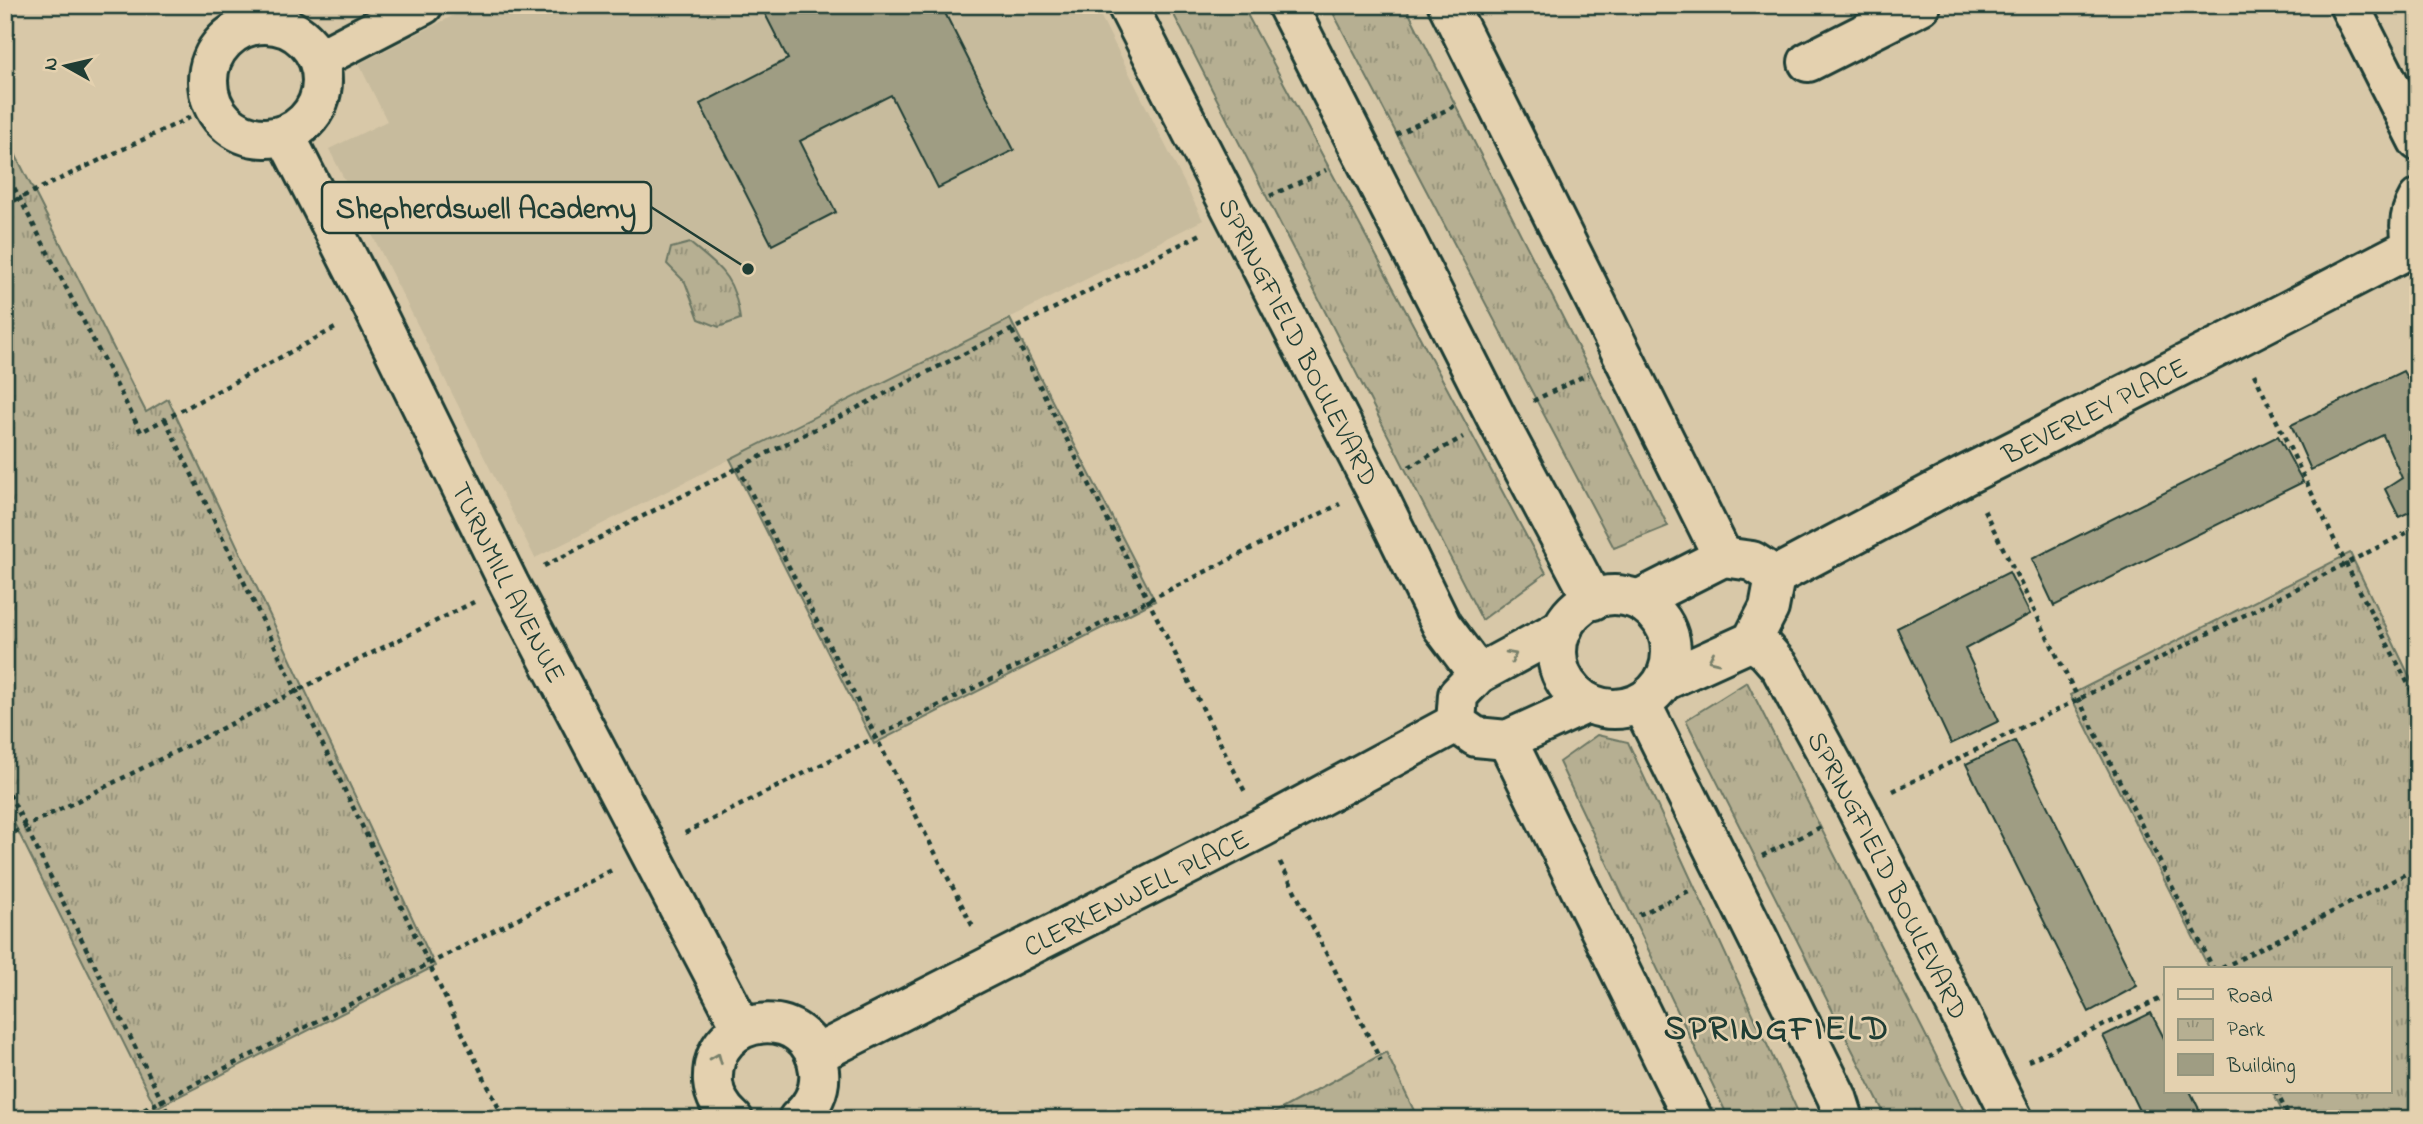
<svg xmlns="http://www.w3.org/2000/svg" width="2423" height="1124" font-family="'Indie Flower',sans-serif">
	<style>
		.built { fill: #c7bb9d }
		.park { fill: url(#park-tufts); stroke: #6a7663; stroke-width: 2 }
		.building { fill: #9f9d83; stroke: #1f3d34; stroke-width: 2 }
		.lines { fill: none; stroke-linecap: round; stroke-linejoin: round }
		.street-casing { stroke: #1f3d34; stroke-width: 44 }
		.path { stroke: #1f3d34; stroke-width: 4.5; stroke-dasharray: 5 5; stroke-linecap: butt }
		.street { stroke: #e4d1af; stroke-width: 38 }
		.oneway { stroke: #78806b }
		.labels { text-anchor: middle; stroke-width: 5; stroke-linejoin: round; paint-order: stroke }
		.street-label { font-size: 28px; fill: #1f3d34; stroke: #e4d1af }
		.district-label { font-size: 35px; font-weight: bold; letter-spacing: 2px; fill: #1f3d34; stroke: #e4d1af }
		.leader { fill: none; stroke: #1f3d34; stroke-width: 2.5 }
		.callout-dot { fill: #1f3d34; stroke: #e4d1af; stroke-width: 2.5 }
		.callout { fill: #e4d1af; stroke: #1f3d34; stroke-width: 2.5 }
		.callout-label { font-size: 30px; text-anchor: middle; font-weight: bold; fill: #1f3d34 }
	</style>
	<defs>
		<pattern id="park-tufts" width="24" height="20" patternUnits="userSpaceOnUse" patternTransform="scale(1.75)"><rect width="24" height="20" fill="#b6af92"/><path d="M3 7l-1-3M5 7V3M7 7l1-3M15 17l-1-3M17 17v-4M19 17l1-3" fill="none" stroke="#939078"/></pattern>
	</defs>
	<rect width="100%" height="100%" fill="#d8c8a8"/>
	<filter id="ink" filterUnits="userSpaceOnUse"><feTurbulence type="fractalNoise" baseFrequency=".0143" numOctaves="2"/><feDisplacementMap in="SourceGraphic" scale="14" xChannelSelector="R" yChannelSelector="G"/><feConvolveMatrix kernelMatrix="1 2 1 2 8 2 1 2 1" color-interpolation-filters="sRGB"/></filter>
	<g filter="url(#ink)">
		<polygon class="built" points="474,5 1095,5 1203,220 535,558 329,149 387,121 359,64"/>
		<g class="park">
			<polygon points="1169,5 1242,5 1546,573 1482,620"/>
			<polygon points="1329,5 1405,5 1668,526 1614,548"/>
			<polygon points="5,134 146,412 168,399 435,966 156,1108 5,805"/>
			<path d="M690,243C721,269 735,277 740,319L719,327L699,319L685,282L667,264L671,248Z"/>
			<polygon points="1010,319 1155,601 874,744 730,459"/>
			<polygon points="2350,553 2418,694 2418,1119 2286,1119 2272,1091 2390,1091 2390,968 2209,968 2070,695"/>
			<polygon points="1747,682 1968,1119 1887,1119 1686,720"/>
			<polygon points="1597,735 1628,742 1799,1114 1790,1119 1729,1119 1559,762"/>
			<polygon points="1386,1052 1418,1119 1263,1119"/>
		</g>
		<g class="building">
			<polygon points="941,5 1014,150 938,188 891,95 800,141 836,212 772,245 700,104 788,59 761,6"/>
			<polygon points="2403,371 2418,397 2418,508 2399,517 2385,489 2402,478 2383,435 2311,470 2291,425"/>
			<polygon points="2278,436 2303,482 2054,606 2032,559"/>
			<polygon points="2009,572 2030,614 1965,649 1999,721 1951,744 1897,628"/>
			<polygon points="2015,741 2137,986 2089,1012 1966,764"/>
			<polygon points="2151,1013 2166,1042 2166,1091 2190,1091 2204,1119 2143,1119 2103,1036"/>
		</g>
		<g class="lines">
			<g class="street-casing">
				<g id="street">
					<path id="s1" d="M1127,5L1374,487L1442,626L1478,674"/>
					<polyline points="1287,5 1497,419 1593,600"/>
					<polyline points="1448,5 1723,557"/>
					<polyline points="2349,5 2418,141"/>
					<circle cx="265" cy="81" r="57"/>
					<polyline points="319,59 423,5"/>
					<polyline points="1808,62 1921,5"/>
					<path id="s2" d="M285,135L373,307L509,584L742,1028"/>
					<path d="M2418,199C2408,216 2407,235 2418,252"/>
					<path id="s3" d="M1775,576L1966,475L2236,338L2414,246"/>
					<circle cx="1614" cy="652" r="57"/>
					<polyline points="1638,600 1723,557 1752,561 1775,576 1769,608 1752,641 1664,681"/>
					<polyline points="1563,628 1478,674 1458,695 1456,723 1476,737 1507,740 1588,703"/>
					<path id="s4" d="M1752,641L1766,651L1780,667L1857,809L2013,1119"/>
					<polyline points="1641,703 1837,1097 1844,1119"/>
					<polyline points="1507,740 1693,1119"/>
					<path id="s5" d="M815,1055L1263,827L1456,723"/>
					<path d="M733,1119C722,1110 714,1096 713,1082C709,1010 812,1002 819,1071C821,1090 812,1107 798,1119"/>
				</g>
			</g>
			<g class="path">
				<polyline points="1396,135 1454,106"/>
				<polyline points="5,170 141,432 339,326"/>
				<polyline points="1270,196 1326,170"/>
				<polyline points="5,205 214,106"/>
				<polyline points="1012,331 1245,792"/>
				<polyline points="2254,374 2346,564 2418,703"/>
				<polyline points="1533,401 1588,374"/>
				<polyline points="165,419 504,1119"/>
				<polyline points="738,467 974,929"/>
				<polyline points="1409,467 1463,437"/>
				<polyline points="1984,510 2213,968"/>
				<polyline points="544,566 1201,234"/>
				<polyline points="5,785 171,1119"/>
				<polyline points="1893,791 2079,699 2418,527"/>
				<polyline points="685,833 1340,504"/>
				<polyline points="5,837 474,602"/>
				<polyline points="1762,856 1823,826"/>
				<polyline points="1280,862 1381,1061"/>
				<polyline points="1639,915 1691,890"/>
				<polyline points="2222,968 2418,868"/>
				<polyline points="2028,1061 2166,996"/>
				<polyline points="2276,1091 2290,1119"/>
				<polyline points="126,1119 614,869"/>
			</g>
			<use href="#street" class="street"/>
		</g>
		<defs><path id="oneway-chevron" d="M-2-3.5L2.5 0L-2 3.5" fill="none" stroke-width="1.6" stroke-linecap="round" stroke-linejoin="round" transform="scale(1.75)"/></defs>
		<g class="oneway">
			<use href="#oneway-chevron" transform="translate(1512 656) rotate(-28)"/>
			<use href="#oneway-chevron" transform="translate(1713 659) rotate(155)"/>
			<use href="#oneway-chevron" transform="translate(717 1058) rotate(-68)"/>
		</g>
	</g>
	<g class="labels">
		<g class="street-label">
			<text dy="10" stroke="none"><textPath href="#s1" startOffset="378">SPRINGFIELD BOULEVARD</textPath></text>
			<text dy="10" stroke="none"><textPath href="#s3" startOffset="360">BEVERLEY PLACE</textPath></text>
			<text dy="10" stroke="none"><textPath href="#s2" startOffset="500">TURNMILL AVENUE</textPath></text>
			<text dy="10" stroke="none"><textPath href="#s4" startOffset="273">SPRINGFIELD BOULEVARD</textPath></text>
			<text dy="10" stroke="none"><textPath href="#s5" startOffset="360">CLERKENWELL PLACE</textPath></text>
		</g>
		<g class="district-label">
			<text x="1777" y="1039">SPRINGFIELD</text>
		</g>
	</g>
	<path class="leader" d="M748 269L651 207"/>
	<circle class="callout-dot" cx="748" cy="269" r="7"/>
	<rect class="callout" x="322" y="182" width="329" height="51" rx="7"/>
	<g class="callout-label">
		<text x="486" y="218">Shepherdswell Academy</text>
	</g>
	<rect width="2423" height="1124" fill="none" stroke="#e4d1af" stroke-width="28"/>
	<rect x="14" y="14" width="2395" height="1096" fill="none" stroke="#1f3d34" stroke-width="2.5" filter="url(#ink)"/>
	<rect x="2164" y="967" width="228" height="126" fill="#e4d1af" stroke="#95967e" stroke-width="2"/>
	<rect x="2178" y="989" width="35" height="10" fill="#e4d1af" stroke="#95967e" stroke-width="2"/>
	<text x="2227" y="1002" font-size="21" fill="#1f3d34">Road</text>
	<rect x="2178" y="1019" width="35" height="21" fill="url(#park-tufts)" stroke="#95967e" stroke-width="2"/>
	<text x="2227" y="1036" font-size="21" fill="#1f3d34">Park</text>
	<rect x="2178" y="1054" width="35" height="21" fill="#9f9d83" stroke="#95967e" stroke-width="2"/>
	<text x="2227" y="1072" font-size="21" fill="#1f3d34">Building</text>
	<g transform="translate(66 66) rotate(278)" stroke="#e4d1af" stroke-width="5" paint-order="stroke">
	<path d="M0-5L12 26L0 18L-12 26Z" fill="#1f3d34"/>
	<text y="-10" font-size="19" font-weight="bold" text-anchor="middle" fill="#1f3d34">N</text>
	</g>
</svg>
